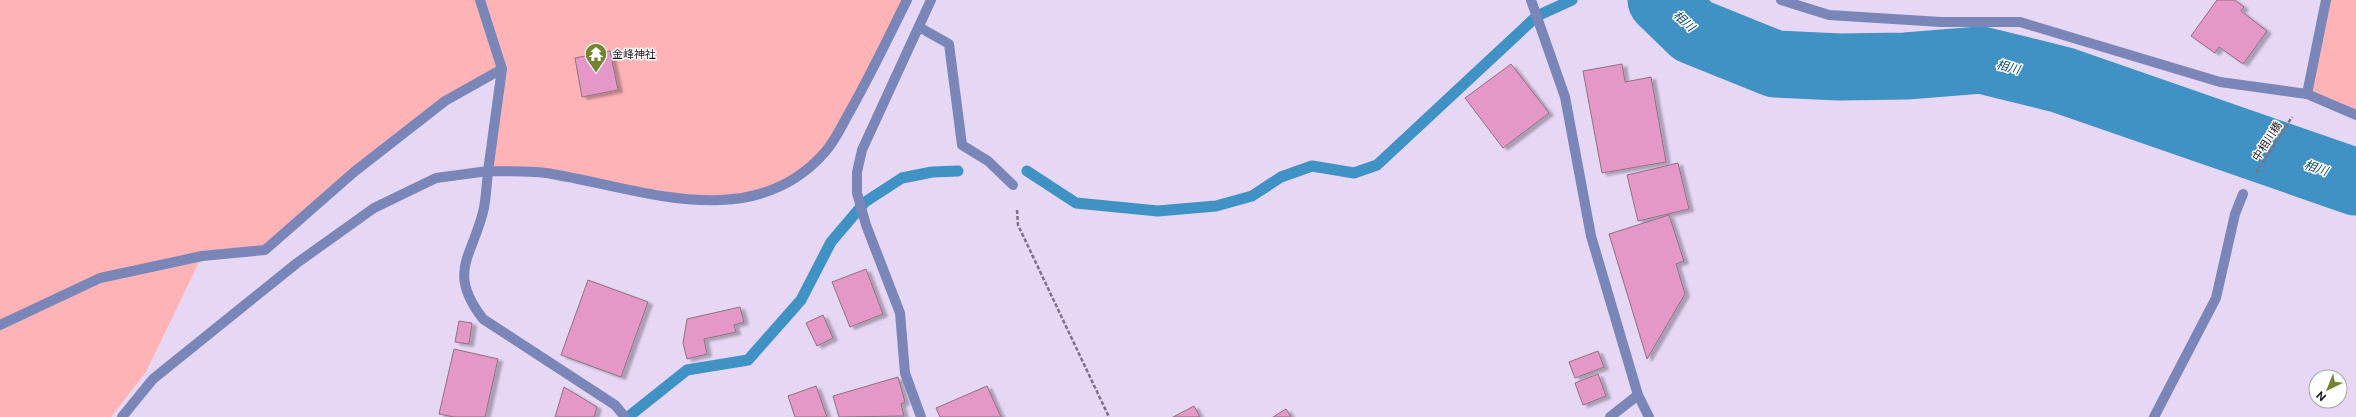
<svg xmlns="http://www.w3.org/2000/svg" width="2356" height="417" font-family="'Public Sans','Noto Sans JP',sans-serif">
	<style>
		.green { fill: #feb3b6 }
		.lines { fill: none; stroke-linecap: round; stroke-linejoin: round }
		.stream { stroke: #4091c4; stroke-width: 11 }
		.river { stroke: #4091c4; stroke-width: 67 }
		.building { fill: #e598c7; stroke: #8d7182; filter: url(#shadow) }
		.path { stroke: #7d7286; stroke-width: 2.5; stroke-dasharray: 4 2; stroke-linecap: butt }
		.minor { stroke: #7a86b8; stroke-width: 10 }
		.labels { text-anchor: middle; stroke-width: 3; stroke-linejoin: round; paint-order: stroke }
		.poi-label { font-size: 11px; fill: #1e1823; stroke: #fff; text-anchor: start }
		.street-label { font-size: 11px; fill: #1e1823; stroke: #fff }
		.water-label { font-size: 12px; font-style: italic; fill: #0a4a6d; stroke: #fff }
	</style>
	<defs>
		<filter id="shadow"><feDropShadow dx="4.5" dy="2.5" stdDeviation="1" flood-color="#0004"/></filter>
	</defs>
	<rect width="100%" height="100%" fill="#e6d7f5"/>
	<g class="green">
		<polygon points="0,0 907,0 836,136 793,180 725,201 550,173 488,171 502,70 445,101 265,250 202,256 146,372 111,417 0,417"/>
		<polygon points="2326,0 2356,0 2356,115 2307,94"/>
	</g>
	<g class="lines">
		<g class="stream">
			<polyline points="1027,171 1076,203 1158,211 1216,206 1252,196 1281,177 1312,166 1354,173 1377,165 1537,16 1572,0"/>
			<polyline points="628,417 687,370 748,360 801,300 831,242 865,202 902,178 932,172 958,171"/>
		</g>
		<polyline class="river" points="1661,0 1693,31 1775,64 1840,67 1906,66 1981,60 2062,80 2356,182"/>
	</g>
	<g class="building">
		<polygon points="2217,0 2235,0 2244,7 2241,11 2267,31 2243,64 2219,47 2215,53 2191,36"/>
		<polygon points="610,51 618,90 582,97 575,58"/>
		<polygon points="1511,64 1549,113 1503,148 1465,98"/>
		<polygon points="1622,64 1625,82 1651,77 1666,162 1602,173 1583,71"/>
		<polygon points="1678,163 1689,209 1638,221 1627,175"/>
		<polygon points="1669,215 1684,261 1676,264 1685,294 1647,359 1609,234"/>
		<polygon points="866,269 883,314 850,327 832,282"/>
		<polygon points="588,280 648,302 621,377 561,355"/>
		<polygon points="740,307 744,322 734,325 736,332 704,339 707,354 687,359 683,343 687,319"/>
		<polygon points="823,315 833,338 817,346 806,323"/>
		<polygon points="459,321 472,323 469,344 455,342"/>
		<polygon points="454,349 498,359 485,417 454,417 439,414"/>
		<polygon points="1598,351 1604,367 1575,378 1569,362"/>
		<polygon points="1598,374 1606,396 1583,405 1575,383"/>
		<polygon points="898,377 905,402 901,404 904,416 839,417 833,396"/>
		<polygon points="816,386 827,417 795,417 788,396"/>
		<polygon points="987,386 1001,417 940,417 936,408"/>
		<polygon points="564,387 597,407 594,417 555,417"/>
		<polygon points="1194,406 1200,417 1173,417"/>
		<polygon points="1286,409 1291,417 1273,417"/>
	</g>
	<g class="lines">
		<g class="path">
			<polyline points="2256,173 2292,117"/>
			<polyline points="1017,210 1018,225 1109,417"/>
		</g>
		<g class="minor">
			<polyline points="1531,0 1565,97 1591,236 1638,395 1649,417"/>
			<polyline points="1781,0 1829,15 1941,22 2020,22 2220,82 2307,94 2356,115"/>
			<polyline points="919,27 949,44 962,145 988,161 1013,185"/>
			<polyline points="2307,94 2326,0"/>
			<polyline points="0,325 100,278 202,256 265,250 354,172 445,101 502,69"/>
			<polyline points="122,417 153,379 297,263 374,208 436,178 488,171 502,69 480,0"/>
			<path d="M625,417L615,405L483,319C446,271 473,257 484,208C486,196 487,183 488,171C509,172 531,170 552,174C642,189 753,235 825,152C835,141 842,125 849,113C870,76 888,38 907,0"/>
			<polyline points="921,417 905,373 900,313 866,225 857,193 857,172 862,150 931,0"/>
			<polyline points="1610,417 1638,395"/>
			<polyline points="2154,417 2216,298 2235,214 2243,194"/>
		</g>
	</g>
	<defs>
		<g id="temple-pin" transform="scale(1.15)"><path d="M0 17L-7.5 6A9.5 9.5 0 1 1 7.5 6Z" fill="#748332" stroke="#fff"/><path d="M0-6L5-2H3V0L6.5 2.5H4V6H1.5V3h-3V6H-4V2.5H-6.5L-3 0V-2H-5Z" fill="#fff"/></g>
	</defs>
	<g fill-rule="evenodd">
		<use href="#temple-pin" x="596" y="54"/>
	</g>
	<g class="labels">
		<g class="poi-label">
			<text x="612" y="58">金峰神社</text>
		</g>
		<g class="street-label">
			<text transform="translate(2267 141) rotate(-57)" y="4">中相川橋</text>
		</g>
		<g class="water-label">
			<text transform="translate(1684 21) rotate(42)" y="4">相川</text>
			<text transform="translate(2008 67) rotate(14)" y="4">相川</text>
			<text transform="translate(2316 168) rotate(19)" y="4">相川</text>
		</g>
	</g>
	<g transform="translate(2328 389) rotate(223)"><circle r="19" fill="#ffffff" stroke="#a5a3a7"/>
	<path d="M0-3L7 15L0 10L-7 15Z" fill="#748332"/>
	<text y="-6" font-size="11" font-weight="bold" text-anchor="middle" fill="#1e1823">N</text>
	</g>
</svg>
